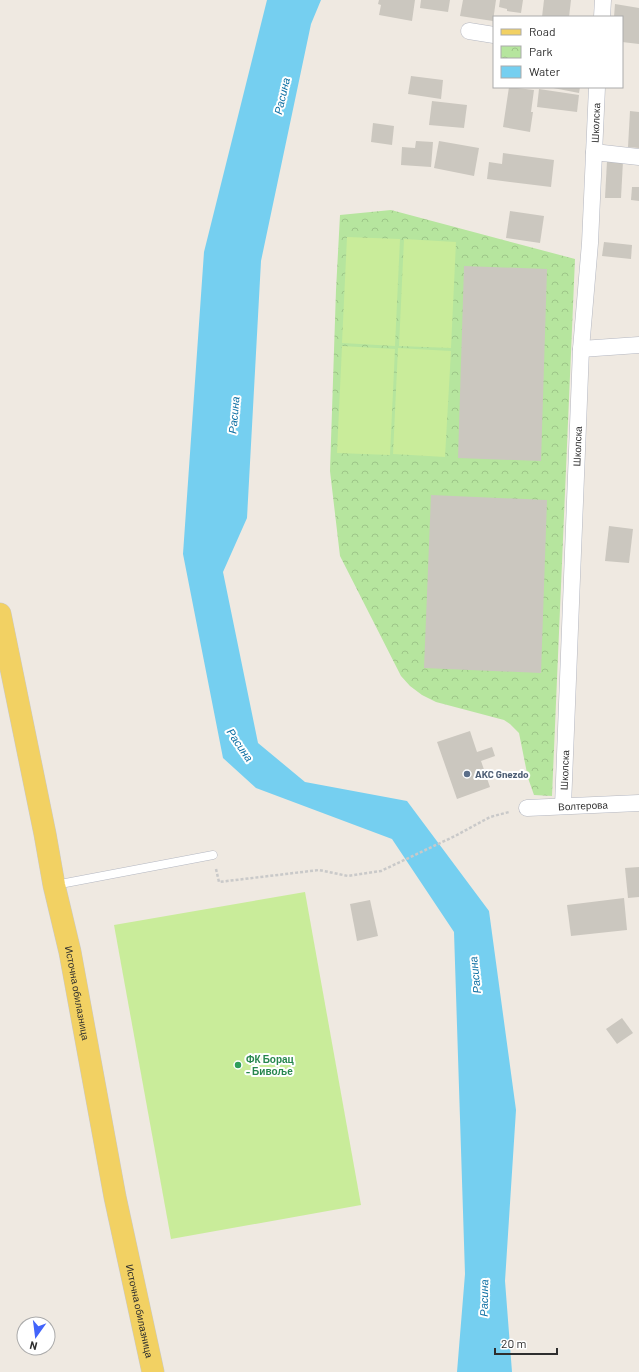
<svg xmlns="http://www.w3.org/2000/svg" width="639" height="1372" font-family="Barlow,sans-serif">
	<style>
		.park { fill: url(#park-crowns) }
		.pitch { fill: #c9ec9a }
		.water { fill: #75cff0 }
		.building { fill: #cbc7bf }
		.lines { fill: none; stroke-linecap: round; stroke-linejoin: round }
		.service-casing { stroke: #b4b7c1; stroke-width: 9 }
		.minor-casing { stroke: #b4b7c1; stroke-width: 17 }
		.primary-casing { stroke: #c9c9c9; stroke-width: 23 }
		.path { stroke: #c9c9c9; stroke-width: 2.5; stroke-dasharray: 3 2; stroke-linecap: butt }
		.service { stroke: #fff; stroke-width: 8 }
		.minor { stroke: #fff; stroke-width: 16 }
		.primary { stroke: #f2d163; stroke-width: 22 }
		.service-dot { fill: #5c6f8a; stroke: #fff; stroke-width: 1.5 }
		.leisure-dot { fill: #2e9e5b; stroke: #fff; stroke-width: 1.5 }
		.labels { text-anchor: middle; stroke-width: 4; stroke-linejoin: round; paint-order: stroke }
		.street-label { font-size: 10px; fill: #2e2e2e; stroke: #fff }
		.service-label { font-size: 10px; font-weight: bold; fill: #4e5e75; stroke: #fff; text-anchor: start }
		.leisure-label { font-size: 10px; font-weight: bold; fill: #27864d; stroke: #fff; text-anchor: start }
		.water-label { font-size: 11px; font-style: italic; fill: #0d6fa3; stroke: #fff }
	</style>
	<defs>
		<pattern id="park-crowns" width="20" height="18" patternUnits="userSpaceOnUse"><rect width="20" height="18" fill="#b6e59e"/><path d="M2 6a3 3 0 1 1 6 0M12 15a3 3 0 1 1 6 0" fill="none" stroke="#9dc588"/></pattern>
	</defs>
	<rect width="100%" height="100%" fill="#efe9e1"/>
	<polygon class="park" points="391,210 575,259 552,796 534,795 528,778 519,733 510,724 504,720 436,702 422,695 410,686 401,676 340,556 330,471 336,290 340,215"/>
	<g class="pitch">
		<polygon points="347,237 400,239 395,346 342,343"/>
		<polygon points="404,239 456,242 451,348 399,346"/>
		<polygon points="342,346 395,349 390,455 337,453"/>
		<polygon points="398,348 451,351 445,457 393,454"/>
		<polygon points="305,892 361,1205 171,1239 114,925"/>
	</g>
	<polygon class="water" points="267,0 321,0 311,24 261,261 247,518 223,572 258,743 305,782 407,801 489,911 516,1110 505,1281 512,1372 457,1372 465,1274 454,932 392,839 256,788 223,758 183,554 204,252"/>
	<g class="building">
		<polygon points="379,0 415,0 412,21 379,15 381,5 378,4"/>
		<polygon points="421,0 450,0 448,12 420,8"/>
		<polygon points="463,0 496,0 493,21 460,16"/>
		<polygon points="500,0 523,0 521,13 507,11 507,9 499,7"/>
		<polygon points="544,0 571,0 569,17 542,17"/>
		<polygon points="615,4 639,8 639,44 622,42 622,17 614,17"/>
		<polygon points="411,76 443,80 441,99 408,94"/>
		<polygon points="509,87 534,90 531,112 533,112 530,132 503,127"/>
		<polygon points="548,87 580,87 579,93"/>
		<polygon points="539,89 579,95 577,112 537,107"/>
		<polygon points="432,101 467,105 464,128 429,125"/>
		<polygon points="630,111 639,112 639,148 628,147"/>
		<polygon points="373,123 394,126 392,145 371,142"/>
		<polygon points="416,141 433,142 431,167 401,165 402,147 415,148"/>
		<polygon points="439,141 479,148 474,176 434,168"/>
		<polygon points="503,153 554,160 551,187 487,179 489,162 502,164"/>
		<polygon points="607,161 623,161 621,198 605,198"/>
		<polygon points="632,187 639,187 639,201 631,200"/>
		<polygon points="510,211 544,216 540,243 506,238"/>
		<polygon points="604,242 632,245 631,259 602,256"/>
		<polygon points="464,266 547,269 541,461 458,458"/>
		<polygon points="431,495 547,500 541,673 424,668"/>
		<polygon points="609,526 633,529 629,563 605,561"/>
		<polygon points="470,731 477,752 492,747 495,756 481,761 490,787 457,799 437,742"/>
		<polygon points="639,867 639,897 628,898 625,868"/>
		<polygon points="624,898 627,930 571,936 567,905"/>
		<polygon points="370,900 378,936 357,941 350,904"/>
		<polygon points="622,1018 633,1033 617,1044 606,1029"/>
	</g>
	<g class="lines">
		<g class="service-casing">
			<polyline id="service" points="55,885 213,855"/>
		</g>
		<g class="minor-casing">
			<g id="minor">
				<polyline points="602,17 603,0"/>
				<polyline points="469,31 494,35"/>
				<polyline points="594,152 639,157"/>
				<polyline points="581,349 639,345"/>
				<path id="s1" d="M563,806L581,349L590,243L597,87"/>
				<path id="s2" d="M527,808L639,803"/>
			</g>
		</g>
		<g class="primary-casing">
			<g id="primary">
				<path id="s3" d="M0,614L45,834L54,885L70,952L115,1197L153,1372"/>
			</g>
		</g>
		<polyline class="path" points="216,869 219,882 319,870 348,876 381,871 455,836 490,817 509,812"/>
		<use href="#service" class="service"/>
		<use href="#minor" class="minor"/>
		<use href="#primary" class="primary"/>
	</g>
	<circle class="service-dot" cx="467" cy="774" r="4"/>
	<circle class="leisure-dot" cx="238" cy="1065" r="4"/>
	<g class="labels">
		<g class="street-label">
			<text dy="4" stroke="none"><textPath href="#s1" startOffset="684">Школска</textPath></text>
			<text dy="4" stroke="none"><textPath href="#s1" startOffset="360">Школска</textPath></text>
			<text dy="4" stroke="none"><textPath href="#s1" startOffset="36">Школска</textPath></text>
			<text dy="4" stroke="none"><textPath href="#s2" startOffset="56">Волтерова</textPath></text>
			<text dy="4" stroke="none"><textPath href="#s3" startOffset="387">Источна обилазница</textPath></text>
			<text dy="4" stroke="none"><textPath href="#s3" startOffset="711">Источна обилазница</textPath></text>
		</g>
		<g class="service-label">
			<text x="475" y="778">AKC Gnezdo</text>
		</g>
		<g class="leisure-label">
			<text x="246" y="1063">ФК Борац<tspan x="246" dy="12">- Бивоље</tspan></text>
		</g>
		<g class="water-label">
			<text transform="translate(282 96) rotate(-77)" y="4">Расина</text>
			<text transform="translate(234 415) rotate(-85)" y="4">Расина</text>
			<text transform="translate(240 745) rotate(56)" y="4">Расина</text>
			<text transform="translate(475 975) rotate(-96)" y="4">Расина</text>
			<text transform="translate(484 1298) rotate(-89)" y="4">Расина</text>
		</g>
	</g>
	<rect x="493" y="16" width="130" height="72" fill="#ffffff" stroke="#ababab"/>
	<rect x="501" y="29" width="20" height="6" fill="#f2d163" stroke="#ababab"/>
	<text x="529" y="36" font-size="12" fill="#2e2e2e">Road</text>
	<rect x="501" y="46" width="20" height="12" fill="url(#park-crowns)" stroke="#ababab"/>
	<text x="529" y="56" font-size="12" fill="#2e2e2e">Park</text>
	<rect x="501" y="66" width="20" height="12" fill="#75cff0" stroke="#ababab"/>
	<text x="529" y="76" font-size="12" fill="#2e2e2e">Water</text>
	<g transform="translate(36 1336) rotate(194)"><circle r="19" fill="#ffffff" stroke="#ababab"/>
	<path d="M0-3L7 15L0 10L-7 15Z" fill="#4264fb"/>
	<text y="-6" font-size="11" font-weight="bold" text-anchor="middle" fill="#2e2e2e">N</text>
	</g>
	<path d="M495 1348v6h62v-6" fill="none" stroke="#2e2e2e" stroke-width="2"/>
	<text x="501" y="1348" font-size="12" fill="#2e2e2e" stroke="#ffffff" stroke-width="3" paint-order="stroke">20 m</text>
</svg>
